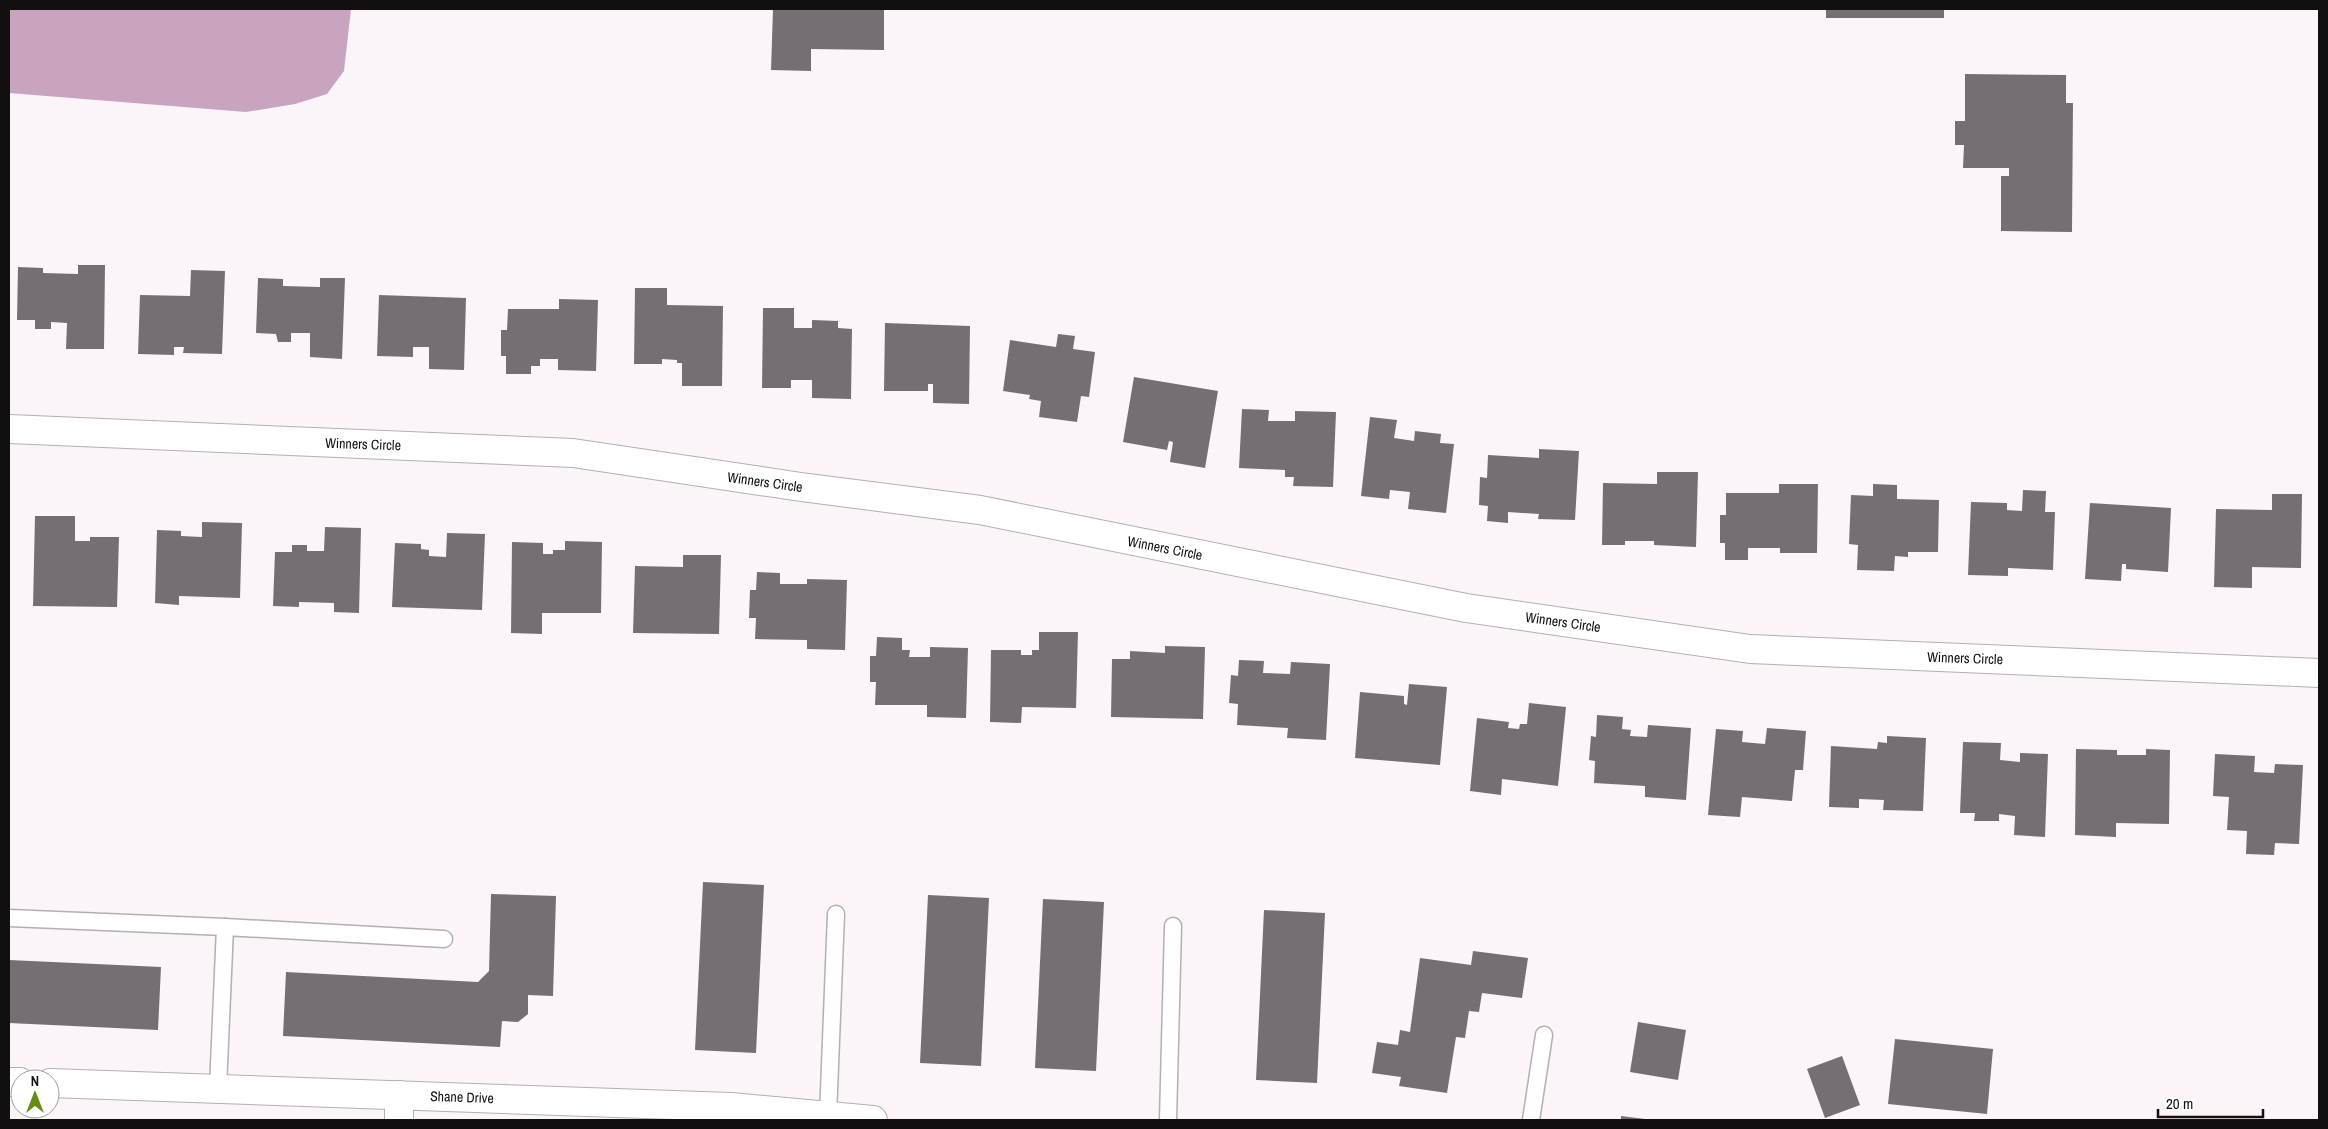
<svg xmlns="http://www.w3.org/2000/svg" width="2328" height="1129" font-family="'Archivo Narrow',sans-serif">
	<style>
		.water { fill: #c9a4be }
		.building { fill: #756f73 }
		.lines { fill: none; stroke-linecap: round; stroke-linejoin: round }
		.service-casing { stroke: #b5aeb3; stroke-width: 19 }
		.minor-casing { stroke: #b5aeb3; stroke-width: 30 }
		.service { stroke: #fff; stroke-width: 16 }
		.minor { stroke: #fff; stroke-width: 28 }
		.labels { text-anchor: middle; stroke-width: 4; stroke-linejoin: round; paint-order: stroke }
		.street-label { font-size: 14px; fill: #120f11; stroke: #fff }
	</style>
	<rect width="100%" height="100%" fill="#fbf4f9"/>
	<polygon class="water" points="9,9 351,9 344,71 327,94 295,104 246,112 9,93"/>
	<g class="building">
		<polygon points="773,9 884,9 884,50 811,49 811,71 771,70"/>
		<rect x="1826" y="9" width="118" height="9"/>
		<polygon points="1965,74 2066,75 2066,103 2073,103 2072,232 2001,231 2001,176 2009,176 2009,168 1963,168 1964,145 1955,145 1955,121 1965,121"/>
		<polygon points="78,265 105,265 104,349 66,349 67,323 51,322 51,329 35,329 35,320 17,320 18,267 43,268 43,273 78,274"/>
		<polygon points="191,270 225,271 222,354 183,353 184,347 174,347 174,355 138,354 140,295 190,296"/>
		<polygon points="258,278 283,279 283,286 320,287 320,278 345,278 342,359 310,357 310,333 291,333 291,342 278,342 276,334 256,333"/>
		<polygon points="635,288 667,288 667,305 723,306 722,386 682,386 682,363 677,363 677,360 662,359 662,364 634,364"/>
		<polygon points="379,295 466,298 464,370 429,369 429,347 413,347 413,357 377,356"/>
		<polygon points="559,299 598,300 596,371 558,370 558,359 540,359 540,366 531,366 531,374 506,374 506,356 501,356 501,330 507,330 508,309 559,309"/>
		<polygon points="763,308 794,308 794,328 812,328 812,320 838,321 838,328 852,329 851,399 812,398 812,380 791,380 791,388 762,388"/>
		<polygon points="885,323 970,326 969,404 933,403 933,384 928,384 928,391 884,391"/>
		<polygon points="1058,334 1075,336 1073,349 1095,352 1089,397 1081,396 1077,422 1039,417 1041,401 1029,399 1030,395 1003,391 1010,340 1056,347"/>
		<polygon points="1134,377 1218,391 1205,468 1170,462 1173,442 1169,441 1167,450 1123,442"/>
		<polygon points="1242,409 1269,410 1268,421 1295,421 1295,411 1336,412 1333,487 1293,486 1294,477 1285,477 1285,470 1239,468"/>
		<polygon points="1370,417 1397,420 1394,438 1414,441 1415,431 1441,434 1440,443 1454,444 1446,513 1408,509 1410,492 1390,490 1389,499 1361,496"/>
		<polygon points="1539,449 1579,451 1575,520 1538,519 1539,514 1508,512 1508,523 1487,521 1488,506 1479,505 1480,477 1487,478 1488,455 1539,458"/>
		<polygon points="1657,472 1698,472 1696,547 1654,545 1654,541 1625,541 1625,545 1602,545 1603,483 1657,484"/>
		<polygon points="1779,484 1818,484 1817,553 1780,553 1780,548 1748,548 1748,560 1725,560 1725,543 1720,543 1720,515 1726,515 1726,493 1779,493"/>
		<polygon points="1873,484 1897,485 1897,499 1939,500 1938,552 1908,552 1908,557 1895,556 1894,571 1857,570 1858,545 1849,544 1851,495 1873,496"/>
		<polygon points="2023,490 2046,491 2045,512 2055,512 2053,570 2008,568 2008,576 1968,575 1971,502 2007,503 2007,510 2022,511"/>
		<polygon points="2272,494 2302,494 2301,568 2252,567 2252,588 2214,587 2216,509 2272,510"/>
		<polygon points="2090,503 2171,508 2168,572 2126,569 2126,564 2122,564 2121,581 2085,579"/>
		<polygon points="35,516 75,516 75,541 90,541 90,537 119,537 117,607 33,606"/>
		<polygon points="202,522 242,523 240,598 179,596 179,605 155,603 157,530 181,531 181,536 202,537"/>
		<polygon points="325,527 361,528 359,613 334,612 334,603 299,602 299,607 273,606 275,552 292,552 292,545 307,545 307,551 324,551"/>
		<polygon points="447,533 485,534 482,610 392,607 395,543 421,544 421,549 429,550 429,556 446,557"/>
		<polygon points="565,541 602,542 601,613 542,613 542,634 511,633 512,542 543,543 543,554 553,554 553,550 565,550"/>
		<polygon points="683,555 721,555 719,634 633,633 635,566 683,567"/>
		<polygon points="757,572 780,573 780,584 807,584 807,579 847,580 845,650 807,649 807,640 755,639 756,618 749,618 750,590 756,590"/>
		<polygon points="1039,632 1078,632 1076,708 1022,707 1021,723 990,722 991,650 1021,650 1021,655 1032,655 1032,650 1039,650"/>
		<polygon points="877,637 902,638 902,650 910,650 909,657 930,657 930,647 968,648 966,718 927,717 927,705 875,705 876,682 870,682 870,656 876,656"/>
		<polygon points="1165,646 1205,647 1203,719 1111,717 1112,659 1130,659 1130,651 1165,653"/>
		<polygon points="1239,660 1264,661 1263,673 1290,674 1291,662 1330,664 1326,740 1287,738 1288,728 1237,725 1238,704 1229,703 1231,675 1238,676"/>
		<polygon points="1409,684 1447,687 1440,765 1355,758 1360,692 1404,696 1404,704 1407,705"/>
		<polygon points="1529,703 1566,707 1558,786 1502,779 1501,795 1470,791 1477,718 1509,722 1508,728 1519,729 1520,724 1527,724"/>
		<polygon points="1597,715 1623,717 1622,729 1631,730 1630,736 1647,737 1648,725 1691,728 1686,800 1645,797 1645,786 1594,783 1595,761 1589,760 1591,736 1596,737"/>
		<polygon points="1767,728 1806,731 1803,770 1795,770 1792,801 1742,797 1740,817 1708,815 1716,729 1743,731 1742,742 1765,744"/>
		<polygon points="1887,736 1926,738 1923,811 1883,810 1884,800 1859,799 1859,808 1829,807 1831,746 1877,749 1878,742 1887,743"/>
		<polygon points="1963,742 2001,743 2000,760 2020,762 2020,753 2048,754 2045,837 2014,835 2015,816 1999,814 1999,821 1974,821 1975,813 1960,813"/>
		<polygon points="2076,749 2117,750 2117,755 2146,755 2146,749 2170,750 2169,824 2116,823 2116,837 2075,835"/>
		<polygon points="2215,754 2255,756 2254,772 2274,773 2275,764 2303,765 2299,844 2275,843 2274,855 2246,854 2247,831 2227,830 2229,797 2213,796"/>
		<polygon points="703,882 764,885 756,1053 695,1050"/>
		<polygon points="491,894 556,896 553,996 528,995 528,1014 518,1022 502,1021 500,1047 283,1036 286,972 478,982 489,971"/>
		<polygon points="928,895 989,898 981,1066 920,1063"/>
		<polygon points="1043,899 1104,902 1096,1071 1035,1068"/>
		<polygon points="1264,910 1325,913 1317,1083 1256,1080"/>
		<polygon points="1473,951 1528,958 1522,998 1482,993 1479,1012 1469,1011 1465,1038 1456,1037 1447,1093 1399,1086 1401,1077 1372,1073 1377,1042 1398,1045 1400,1030 1410,1032 1420,958 1471,965"/>
		<polygon points="9,960 161,967 158,1030 9,1023"/>
		<polygon points="1638,1022 1686,1030 1678,1080 1630,1072"/>
		<polygon points="1895,1039 1993,1049 1987,1114 1888,1104"/>
		<polygon points="1842,1056 1860,1105 1825,1118 1807,1069"/>
		<polygon points="1621,1116 1645,1119 1645,1120 1621,1120"/>
	</g>
	<g class="lines">
		<g class="service-casing">
			<g id="service">
				<polyline points="9,918 225,927"/>
				<polyline points="218,1088 225,927 444,939"/>
				<polyline points="828,1116 836,914"/>
				<polyline points="1168,1120 1173,926"/>
				<polyline points="1531,1120 1544,1035"/>
			</g>
		</g>
		<g class="minor-casing">
			<g id="minor">
				<polyline points="9,429 573,453 801,487 980,510 1466,608 1750,649 2319,673"/>
				<polyline points="9,1082 20,1082"/>
				<polyline points="50,1083 731,1107 873,1120"/>
				<polyline points="399,1120 399,1095"/>
			</g>
		</g>
		<use href="#service" class="service"/>
		<use href="#minor" class="minor"/>
	</g>
	<g class="labels">
		<g class="street-label">
			<text transform="translate(363 444) rotate(2)" y="5">Winners Circle</text>
			<text transform="translate(765 482) rotate(8)" y="5">Winners Circle</text>
			<text transform="translate(1165 548) rotate(11)" y="5">Winners Circle</text>
			<text transform="translate(1563 622) rotate(8)" y="5">Winners Circle</text>
			<text transform="translate(1965 658) rotate(2)" y="5">Winners Circle</text>
			<text transform="translate(462 1097) rotate(2)" y="5">Shane Drive</text>
		</g>
	</g>
	<rect width="2328" height="1129" fill="none" stroke="#120f11" stroke-width="20"/>
	<g transform="translate(35 1094)"><circle r="24" fill="#ffffff" stroke="#a09fa0"/>
	<path d="M0-4L9 19L0 12L-9 19Z" fill="#668c17"/>
	<text y="-8" font-size="14" font-weight="bold" text-anchor="middle" fill="#120f11">N</text>
	</g>
	<path d="M2158 1109v8h105v-8" fill="none" stroke="#120f11" stroke-width="2.5"/>
	<text x="2166" y="1109" font-size="15" fill="#120f11" stroke="#ffffff" stroke-width="4" paint-order="stroke">20 m</text>
</svg>
